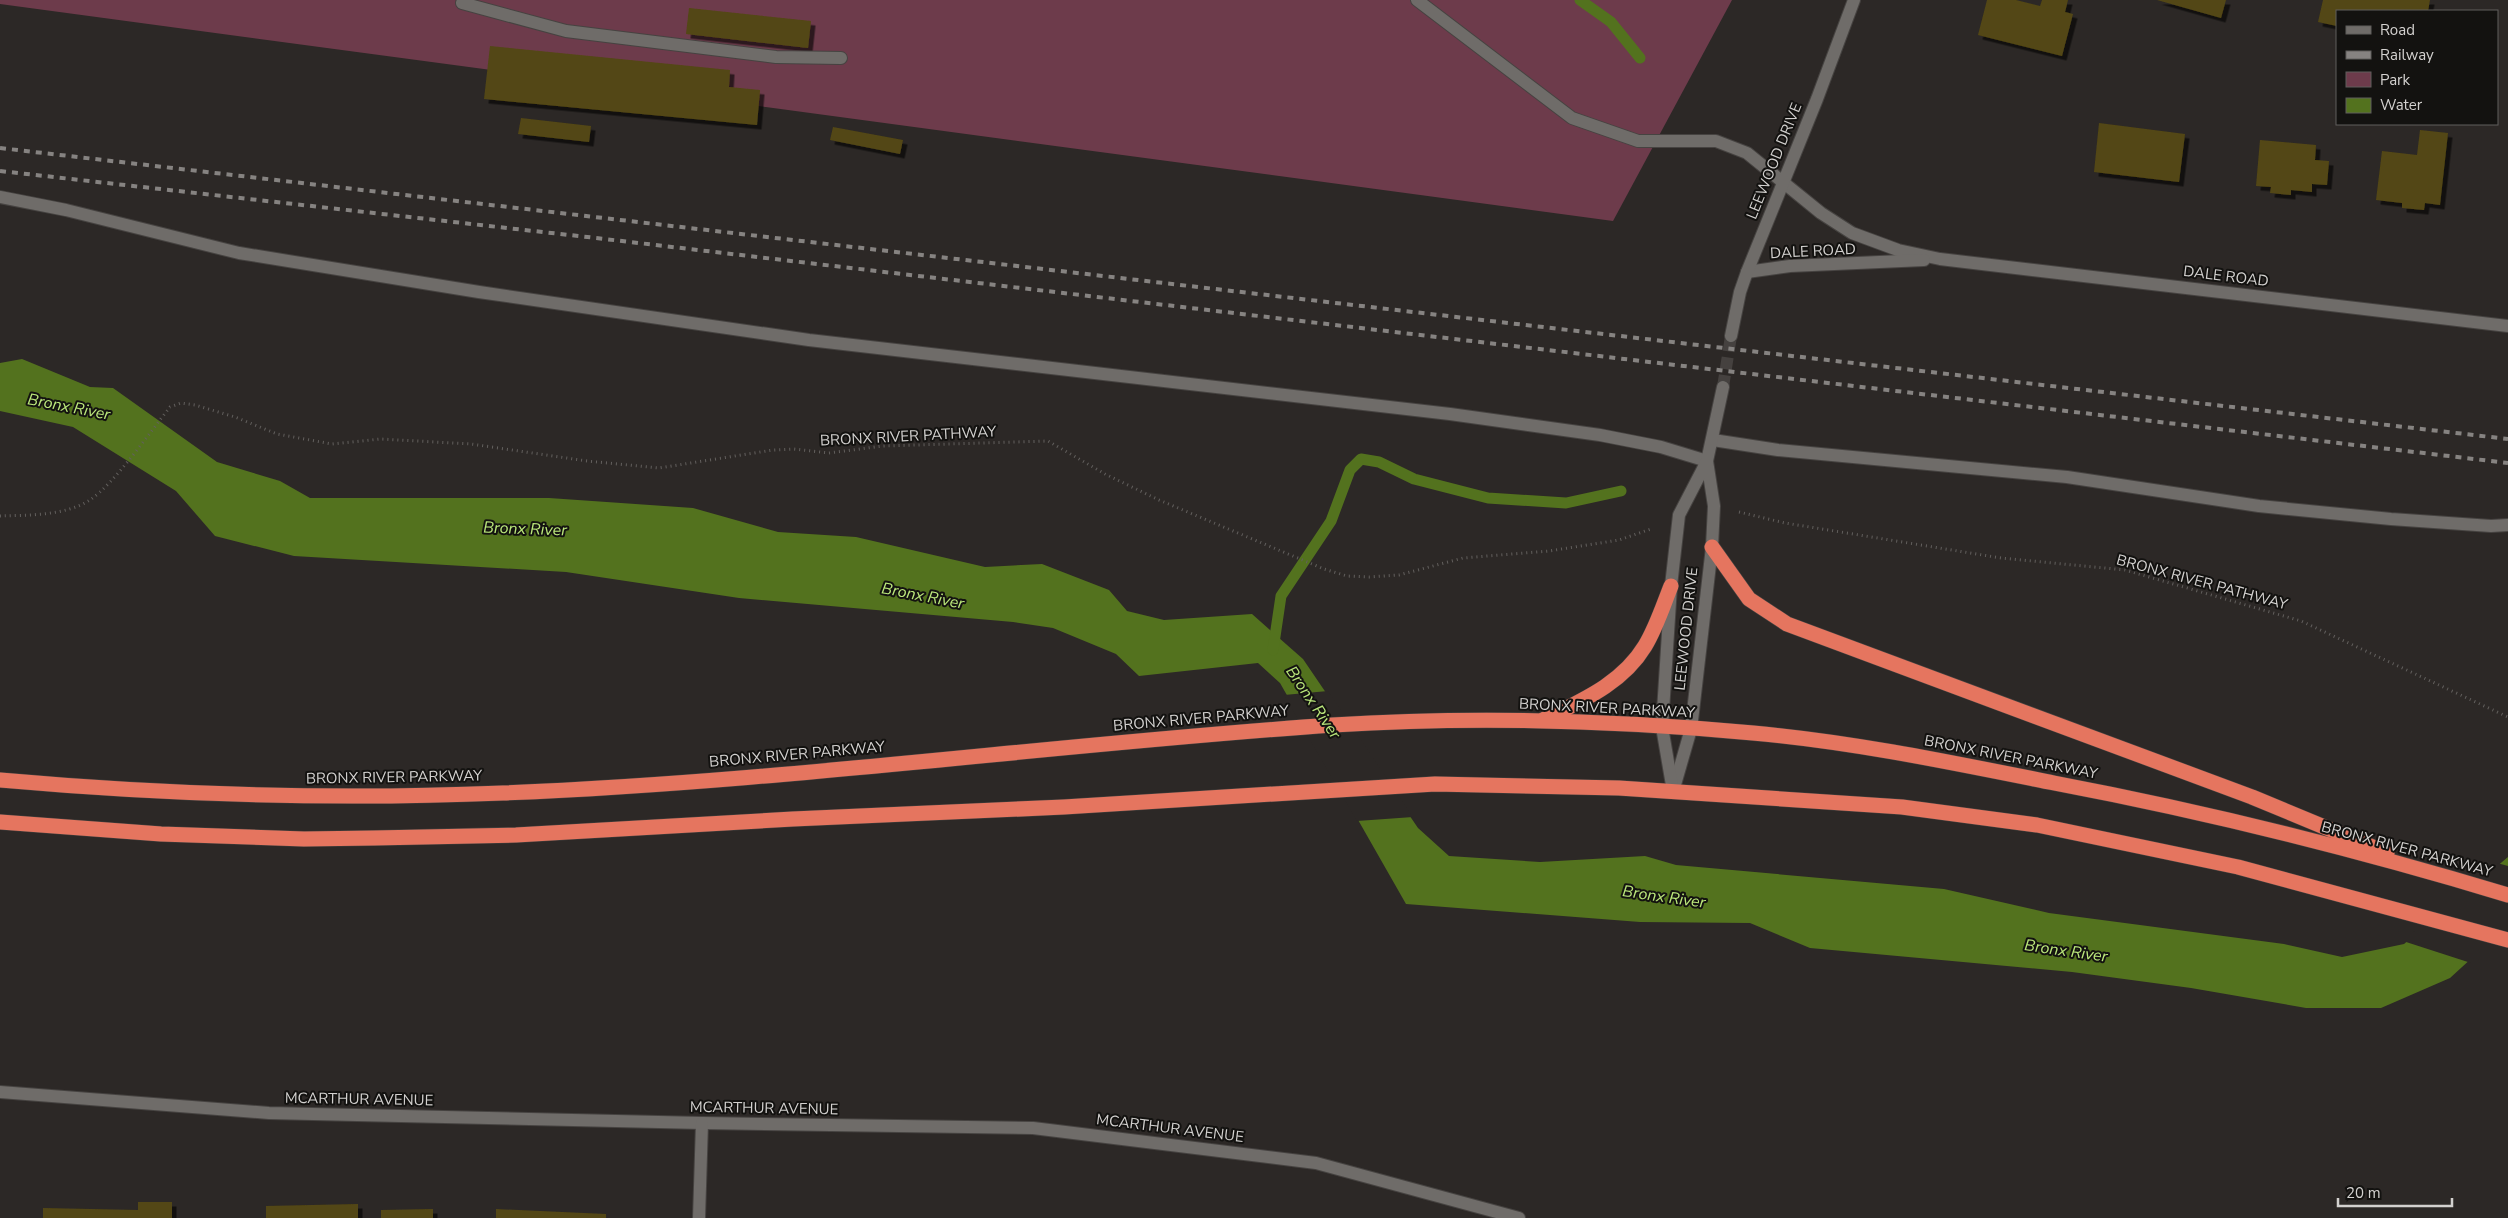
<svg xmlns="http://www.w3.org/2000/svg" width="2508" height="1218" font-family="'Nunito Sans',sans-serif">
	<style>
		.green { fill: #6d3b4b }
		.water { fill: #53721e }
		.pier { fill: #2c2826 }
		.lines { fill: none; stroke-linecap: round; stroke-linejoin: round }
		.stream { stroke: #53721e; stroke-width: 11 }
		.building { fill: #534714; filter: url(#shadow) }
		.minor-tunnel { stroke: #45413f; stroke-width: 12; stroke-dasharray: 12 6; stroke-linecap: butt }
		.minor-casing { stroke: #464341; stroke-width: 14 }
		.highway-casing { stroke: #464341; stroke-width: 16 }
		.path { stroke: #63605e; stroke-width: 3; stroke-dasharray: 1 4; stroke-linecap: butt }
		.minor { stroke: #6f6c69; stroke-width: 12 }
		.highway { stroke: #e5755f; stroke-width: 15 }
		.rail { stroke: #868381; stroke-width: 4; stroke-dasharray: 6 6; stroke-linecap: butt }
		.labels { text-anchor: middle; stroke-width: 4; stroke-linejoin: round; paint-order: stroke }
		.street-label { font-size: 15px; fill: #d3d1cf; stroke: #131210 }
		.water-label { font-size: 16px; font-style: italic; fill: #bce97c; stroke: #131210 }
	</style>
	<defs>
		<filter id="shadow"><feDropShadow dx="4.5" dy="4.5" stdDeviation="0" flood-color="#0009"/></filter>
	</defs>
	<rect width="100%" height="100%" fill="#2c2826"/>
	<polygon class="green" points="0,0 1732,0 1613,221 0,4"/>
	<polygon class="water" points="22,359 90,387 113,388 217,462 280,481 310,498 549,498 693,508 778,532 856,537 985,567 1042,564 1109,590 1127,611 1164,620 1252,614 1303,659 1418,828 1449,856 1540,862 1645,856 1676,865 1944,889 2049,913 2284,944 2342,957 2404,944 2508,857 2508,925 2450,978 2381,1008 2306,1008 2191,988 2072,972 1810,948 1750,923 1640,922 1406,904 1280,683 1258,663 1139,676 1116,654 1053,628 1013,622 739,598 566,572 294,556 215,536 176,491 73,427 0,411 0,363"/>
	<g class="pier">
		<polygon points="1328,691 1413,817 1357,821 1284,695"/>
		<polygon points="2497,863 2508,866 2508,928 2471,963 2403,941"/>
	</g>
	<g class="lines">
		<g class="stream">
			<polyline points="1580,0 1611,22 1640,58"/>
			<polyline points="1273,650 1281,596 1331,521 1350,470 1361,459 1379,462 1414,479 1488,498 1566,503 1621,491"/>
		</g>
	</g>
	<g class="building">
		<polygon points="1987,0 2016,0 2040,6 2042,0 2068,0 2065,12 2073,14 2062,56 1978,35"/>
		<polygon points="2157,0 2226,0 2221,18"/>
		<polygon points="2323,0 2430,0 2428,11 2337,11 2337,26 2318,22"/>
		<polygon points="689,8 811,21 808,48 686,34"/>
		<polygon points="490,46 730,70 729,87 760,90 757,125 484,99"/>
		<polygon points="521,118 591,126 589,142 518,134"/>
		<polygon points="2099,123 2185,134 2179,182 2094,172"/>
		<polygon points="833,127 903,140 900,154 830,140"/>
		<polygon points="2420,130 2448,133 2440,205 2425,203 2424,210 2402,208 2402,203 2376,200 2382,151 2417,155"/>
		<polygon points="2260,140 2316,145 2315,160 2329,161 2327,185 2312,184 2312,192 2291,190 2291,195 2270,193 2271,187 2256,186"/>
		<polygon points="138,1202 172,1202 172,1218 43,1218 43,1208 138,1210"/>
		<polygon points="358,1204 358,1218 266,1218 266,1206"/>
		<polygon points="433,1209 433,1218 381,1218 381,1210"/>
		<polygon points="496,1209 606,1214 606,1218 496,1218"/>
	</g>
	<g class="lines">
		<polyline class="minor-tunnel" points="1723,387 1731,336"/>
		<g class="minor-casing">
			<g id="minor">
				<polyline points="1417,0 1572,118 1638,141 1716,141 1747,153 1821,213 1852,233 1898,250 1940,259 2508,326"/>
				<polyline points="462,3 566,31 776,57 841,58"/>
				<polyline points="0,197 66,210 239,253 479,292 809,340 1450,414 1600,435 1661,447 1707,461"/>
				<polyline points="1747,272 1790,266 1924,260"/>
				<polyline points="1731,336 1740,292 1747,272 1817,99 1854,0"/>
				<polyline points="1713,440 1778,450 2067,477 2259,506 2391,519 2491,526 2508,525"/>
				<polyline points="1674,788 1691,729 1712,547 1714,506 1707,461"/>
				<polyline points="1673,791 1662,727 1671,586 1679,515 1707,461 1723,387"/>
				<polyline points="0,1092 269,1113 702,1123 1033,1128 1316,1163 1519,1218"/>
				<polyline points="699,1218 702,1123"/>
			</g>
		</g>
		<g class="highway-casing">
			<g id="highway">
				<polyline points="1712,547 1749,599 1787,624 2252,797 2387,853"/>
				<path d="M1543,720C1581,701 1622,684 1645,646C1656,628 1663,606 1671,586"/>
				<path d="M0,780C168,795 335,800 503,793C781,782 1056,744 1333,725C1473,716 1613,720 1753,733C1854,742 1954,763 2054,783C2207,812 2359,850 2508,895"/>
				<polyline points="0,822 161,834 304,839 374,838 516,835 793,819 1064,807 1435,784 1619,788 1902,807 2037,825 2238,867 2508,940"/>
			</g>
		</g>
		<g class="path">
			<polyline points="1739,512 1785,523 2001,558 2125,570 2301,621 2508,717"/>
			<path d="M0,516C28,515 65,516 90,500C115,483 150,432 170,407L181,403L195,405L235,417L277,434L332,444L381,439L471,444L587,461L659,468L773,450L794,449L829,453L883,446L1048,441L1105,474L1159,500L1324,569L1347,576L1369,577L1399,575L1463,558L1549,551L1619,540L1651,529"/>
		</g>
		<use href="#minor" class="minor"/>
		<use href="#highway" class="highway"/>
		<g class="rail">
			<polyline points="0,148 2508,439"/>
			<polyline points="0,171 596,238 2508,463"/>
		</g>
	</g>
	<g class="labels">
		<g class="street-label">
			<text transform="translate(1774 161) rotate(-68)" y="5">LEEWOOD DRIVE</text>
			<text transform="translate(1813 251) rotate(-3)" y="5">DALE ROAD</text>
			<text transform="translate(2226 276) rotate(7)" y="5">DALE ROAD</text>
			<text transform="translate(908 436) rotate(-3)" y="5">BRONX RIVER PATHWAY</text>
			<text transform="translate(2202 582) rotate(15)" y="5">BRONX RIVER PATHWAY</text>
			<text transform="translate(1686 629) rotate(-84)" y="5">LEEWOOD DRIVE</text>
			<text transform="translate(1607 708) rotate(3)" y="5">BRONX RIVER PARKWAY</text>
			<text transform="translate(1201 718) rotate(-5)" y="5">BRONX RIVER PARKWAY</text>
			<text transform="translate(797 754) rotate(-5)" y="5">BRONX RIVER PARKWAY</text>
			<text transform="translate(2011 757) rotate(11)" y="5">BRONX RIVER PARKWAY</text>
			<text transform="translate(394 777) rotate(-1)" y="5">BRONX RIVER PARKWAY</text>
			<text transform="translate(2407 849) rotate(15)" y="5">BRONX RIVER PARKWAY</text>
			<text transform="translate(359 1099) rotate(1)" y="5">MCARTHUR AVENUE</text>
			<text transform="translate(764 1108) rotate(1)" y="5">MCARTHUR AVENUE</text>
			<text transform="translate(1170 1128) rotate(7)" y="5">MCARTHUR AVENUE</text>
		</g>
		<g class="water-label">
			<text transform="translate(69 406) rotate(11)" y="6">Bronx River</text>
			<text transform="translate(525 528) rotate(2)" y="6">Bronx River</text>
			<text transform="translate(923 595) rotate(11)" y="6">Bronx River</text>
			<text transform="translate(1314 702) rotate(56)" y="6">Bronx River</text>
			<text transform="translate(1664 896) rotate(8)" y="6">Bronx River</text>
			<text transform="translate(2066 950) rotate(8)" y="6">Bronx River</text>
		</g>
	</g>
	<rect x="2336" y="10" width="162" height="115" fill="#131210" stroke="#605e5c"/>
	<rect x="2346" y="26" width="25" height="8" fill="#6f6c69" stroke="#605e5c"/>
	<text x="2380" y="35" font-size="15" fill="#d3d1cf">Road</text>
	<rect x="2346" y="51" width="25" height="8" fill="#868381" stroke="#605e5c"/>
	<text x="2380" y="60" font-size="15" fill="#d3d1cf">Railway</text>
	<rect x="2346" y="72" width="25" height="15" fill="#6d3b4b" stroke="#605e5c"/>
	<text x="2380" y="85" font-size="15" fill="#d3d1cf">Park</text>
	<rect x="2346" y="98" width="25" height="15" fill="#53721e" stroke="#605e5c"/>
	<text x="2380" y="110" font-size="15" fill="#d3d1cf">Water</text>
	<path d="M2338 1198v8h114v-8" fill="none" stroke="#d3d1cf" stroke-width="2.5"/>
	<text x="2346" y="1198" font-size="15" fill="#d3d1cf" stroke="#131210" stroke-width="4" paint-order="stroke">20 m</text>
</svg>
